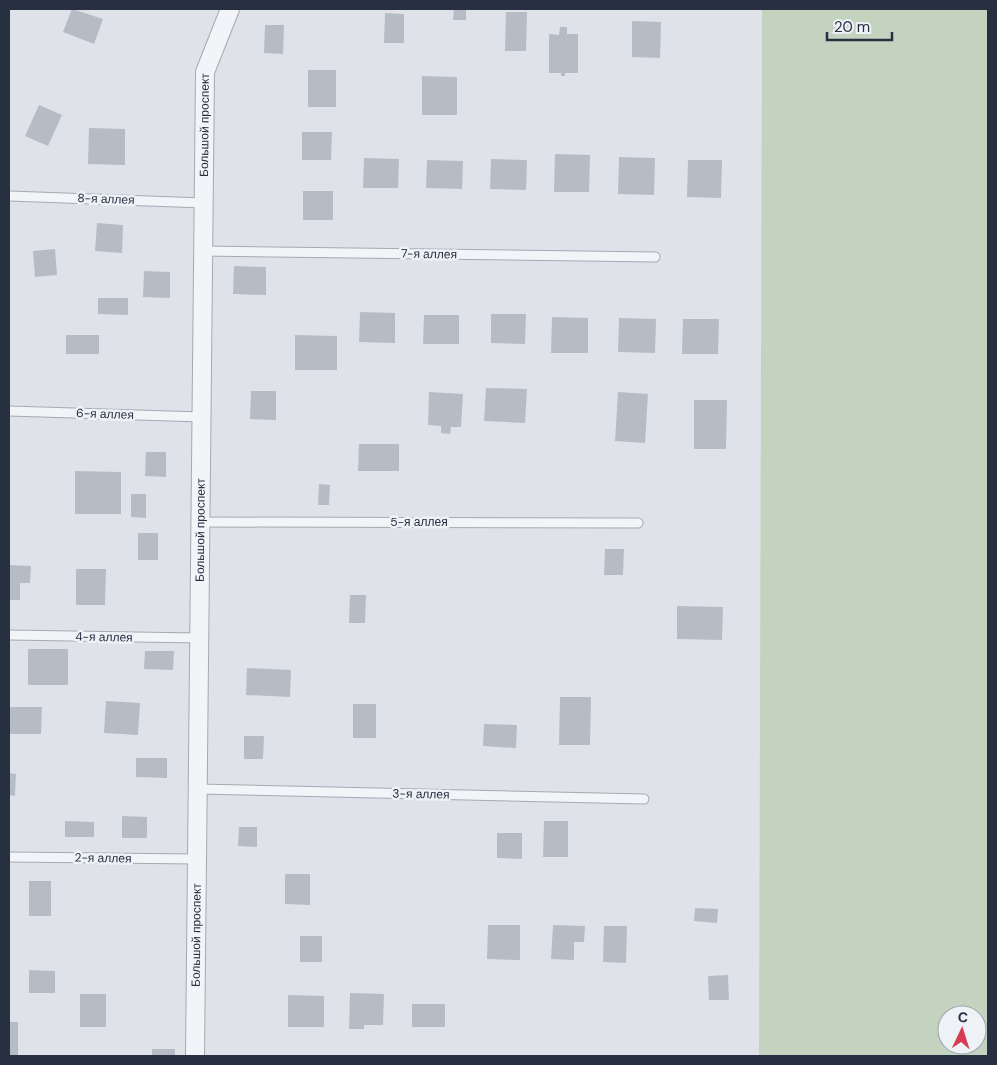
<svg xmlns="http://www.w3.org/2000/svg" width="997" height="1065" font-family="'DM Sans',sans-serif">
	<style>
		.green { fill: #c4d3bf; fill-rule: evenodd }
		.building { fill: #b6bcc6 }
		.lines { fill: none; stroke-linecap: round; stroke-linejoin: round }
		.service-casing { stroke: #a4aab3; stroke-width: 11 }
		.minor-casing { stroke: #a4aab3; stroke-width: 20 }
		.service { stroke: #f2f4f7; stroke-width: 9 }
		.minor { stroke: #f2f4f7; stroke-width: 18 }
		.labels { text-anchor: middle; stroke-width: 5; stroke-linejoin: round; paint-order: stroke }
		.street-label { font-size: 12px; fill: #273041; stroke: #eef2f6 }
	</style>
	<rect width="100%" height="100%" fill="#dfe3e9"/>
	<path class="green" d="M762,9H988V1056H759ZM947,1015H977V1045H947Z"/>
	<g class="building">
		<polygon points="72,9 103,19 94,44 63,32"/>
		<polygon points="454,9 466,9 466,20 453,20"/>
		<polygon points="506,12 527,12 526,51 505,51"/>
		<polygon points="385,13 404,14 404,43 384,43"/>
		<polygon points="632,21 661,22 660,58 632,57"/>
		<polygon points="265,25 284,25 283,54 264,53"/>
		<polygon points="560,27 567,27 567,34 578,34 578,73 565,73 565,76 561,76 561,73 549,73 549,34 559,35"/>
		<rect x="308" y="70" width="28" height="37"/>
		<polygon points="422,76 457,77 457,115 422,115"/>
		<polygon points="39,105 62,115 48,146 25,136"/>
		<polygon points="89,128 125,129 125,165 88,164"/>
		<polygon points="302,132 332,132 331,160 302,160"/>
		<polygon points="555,154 590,155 589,192 554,192"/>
		<polygon points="619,157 655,158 654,195 618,194"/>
		<polygon points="364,158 399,159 398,188 363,188"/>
		<polygon points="491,159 527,160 526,190 490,189"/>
		<polygon points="427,160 463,161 462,189 426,188"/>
		<polygon points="688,160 722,160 721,198 687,197"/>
		<rect x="303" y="191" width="30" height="29"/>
		<polygon points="97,223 123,225 122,253 95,251"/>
		<polygon points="55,249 57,275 35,277 33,251"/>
		<polygon points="234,266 266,267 266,295 233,294"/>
		<polygon points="144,271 170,272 170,298 143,297"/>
		<polygon points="98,298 128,298 128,315 98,314"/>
		<polygon points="360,312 395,313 395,343 359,342"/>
		<polygon points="491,314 526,314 525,344 491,343"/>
		<polygon points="424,315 459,315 459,344 423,344"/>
		<polygon points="552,317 588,318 588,353 551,353"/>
		<polygon points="619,318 656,319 655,353 618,352"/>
		<polygon points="683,319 719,319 718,354 682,354"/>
		<rect x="66" y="335" width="33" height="19"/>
		<polygon points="295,335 337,336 337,370 295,370"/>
		<polygon points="486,388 527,389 525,423 484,421"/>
		<polygon points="251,391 276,391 276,420 250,419"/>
		<polygon points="429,392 463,394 461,427 451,427 450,434 441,433 441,426 428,425"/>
		<polygon points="618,392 648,394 645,443 615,441"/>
		<polygon points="694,400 727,400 726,449 694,449"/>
		<polygon points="359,444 399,444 399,471 358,471"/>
		<polygon points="146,452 166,452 166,477 145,476"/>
		<polygon points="75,471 121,472 121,514 75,514"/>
		<polygon points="319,484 330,485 329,505 318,505"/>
		<polygon points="131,494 146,494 146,518 131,517"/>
		<rect x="138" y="533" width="20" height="27"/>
		<polygon points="605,549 624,549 623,575 604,575"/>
		<polygon points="9,565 31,566 30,583 20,583 20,600 9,600"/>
		<polygon points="76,569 106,569 105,605 76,605"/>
		<polygon points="350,595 366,595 365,623 349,623"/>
		<polygon points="677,606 723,607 722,640 677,639"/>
		<rect x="28" y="649" width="40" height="36"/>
		<polygon points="145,651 174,651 173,670 144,669"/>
		<polygon points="247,668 291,670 290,697 246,695"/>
		<polygon points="560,697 591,697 590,745 559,745"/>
		<polygon points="106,701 140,703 138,735 104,733"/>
		<rect x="353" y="704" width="23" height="34"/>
		<polygon points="9,707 42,707 41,734 9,734"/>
		<polygon points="484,724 517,725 516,748 483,746"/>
		<polygon points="244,736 264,736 263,759 244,759"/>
		<polygon points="136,758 167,758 167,778 136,777"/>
		<polygon points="9,773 16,774 15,796 9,795"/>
		<polygon points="122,816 147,817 147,838 122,838"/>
		<polygon points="65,821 94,822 94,837 65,837"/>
		<polygon points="544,821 568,821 568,857 543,857"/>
		<polygon points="239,827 257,827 257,847 238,846"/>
		<polygon points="497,833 522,833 522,859 497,858"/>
		<polygon points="285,874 310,874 310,905 285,904"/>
		<rect x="29" y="881" width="22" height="35"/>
		<polygon points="695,908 718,909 717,923 694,921"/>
		<polygon points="488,925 520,925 520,960 487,959"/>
		<polygon points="553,925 585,926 584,942 574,942 574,960 551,959"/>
		<polygon points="604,926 627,926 626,963 603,962"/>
		<rect x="300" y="936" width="22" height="26"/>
		<polygon points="29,970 55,971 55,993 29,993"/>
		<polygon points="728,975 729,1000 709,1000 708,976"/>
		<polygon points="350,993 384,994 383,1025 364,1025 364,1029 349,1029"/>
		<rect x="80" y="994" width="26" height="33"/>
		<polygon points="288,995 324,996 324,1027 288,1027"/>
		<rect x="412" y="1004" width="33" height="23"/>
		<rect x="9" y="1022" width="9" height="33"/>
		<rect x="152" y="1049" width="23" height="7"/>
	</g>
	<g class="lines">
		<g class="service-casing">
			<g id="service">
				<polyline points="9,196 204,203"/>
				<polyline points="203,251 655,257"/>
				<polyline points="9,411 202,417"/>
				<polyline points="200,522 638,523"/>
				<polyline points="9,635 199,638"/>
				<polyline points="197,789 644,799"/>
				<polyline points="9,857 197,859"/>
			</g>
		</g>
		<g class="minor-casing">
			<g id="minor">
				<path id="s1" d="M195,1056L205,72L230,9"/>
			</g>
		</g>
		<use href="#service" class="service"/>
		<use href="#minor" class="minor"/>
	</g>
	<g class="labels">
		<g class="street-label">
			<text dy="4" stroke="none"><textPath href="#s1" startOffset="931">Большой проспект</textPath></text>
			<text transform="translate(106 199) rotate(2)" y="4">8-я аллея</text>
			<text transform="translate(429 254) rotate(1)" y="4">7-я аллея</text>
			<text transform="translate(105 414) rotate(2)" y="4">6-я аллея</text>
			<text x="419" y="526">5-я аллея</text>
			<text dy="4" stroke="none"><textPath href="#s1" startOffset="526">Большой проспект</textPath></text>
			<text transform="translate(104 637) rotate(1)" y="4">4-я аллея</text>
			<text transform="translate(421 794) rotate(1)" y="4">3-я аллея</text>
			<text transform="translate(103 858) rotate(1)" y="4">2-я аллея</text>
			<text dy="4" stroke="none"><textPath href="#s1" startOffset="121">Большой проспект</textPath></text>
		</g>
	</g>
	<rect width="997" height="1065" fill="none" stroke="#273041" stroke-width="20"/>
	<g transform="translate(962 1030) rotate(4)"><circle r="24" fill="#eef2f6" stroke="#9ea4ae"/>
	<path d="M0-4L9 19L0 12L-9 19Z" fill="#d63c53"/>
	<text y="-8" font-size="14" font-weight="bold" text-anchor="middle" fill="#273041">С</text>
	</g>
	<path d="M827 32v8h65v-8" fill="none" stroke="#273041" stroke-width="2.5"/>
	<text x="834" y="32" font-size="15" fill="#273041" stroke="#eef2f6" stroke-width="4" paint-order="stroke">20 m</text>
</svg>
